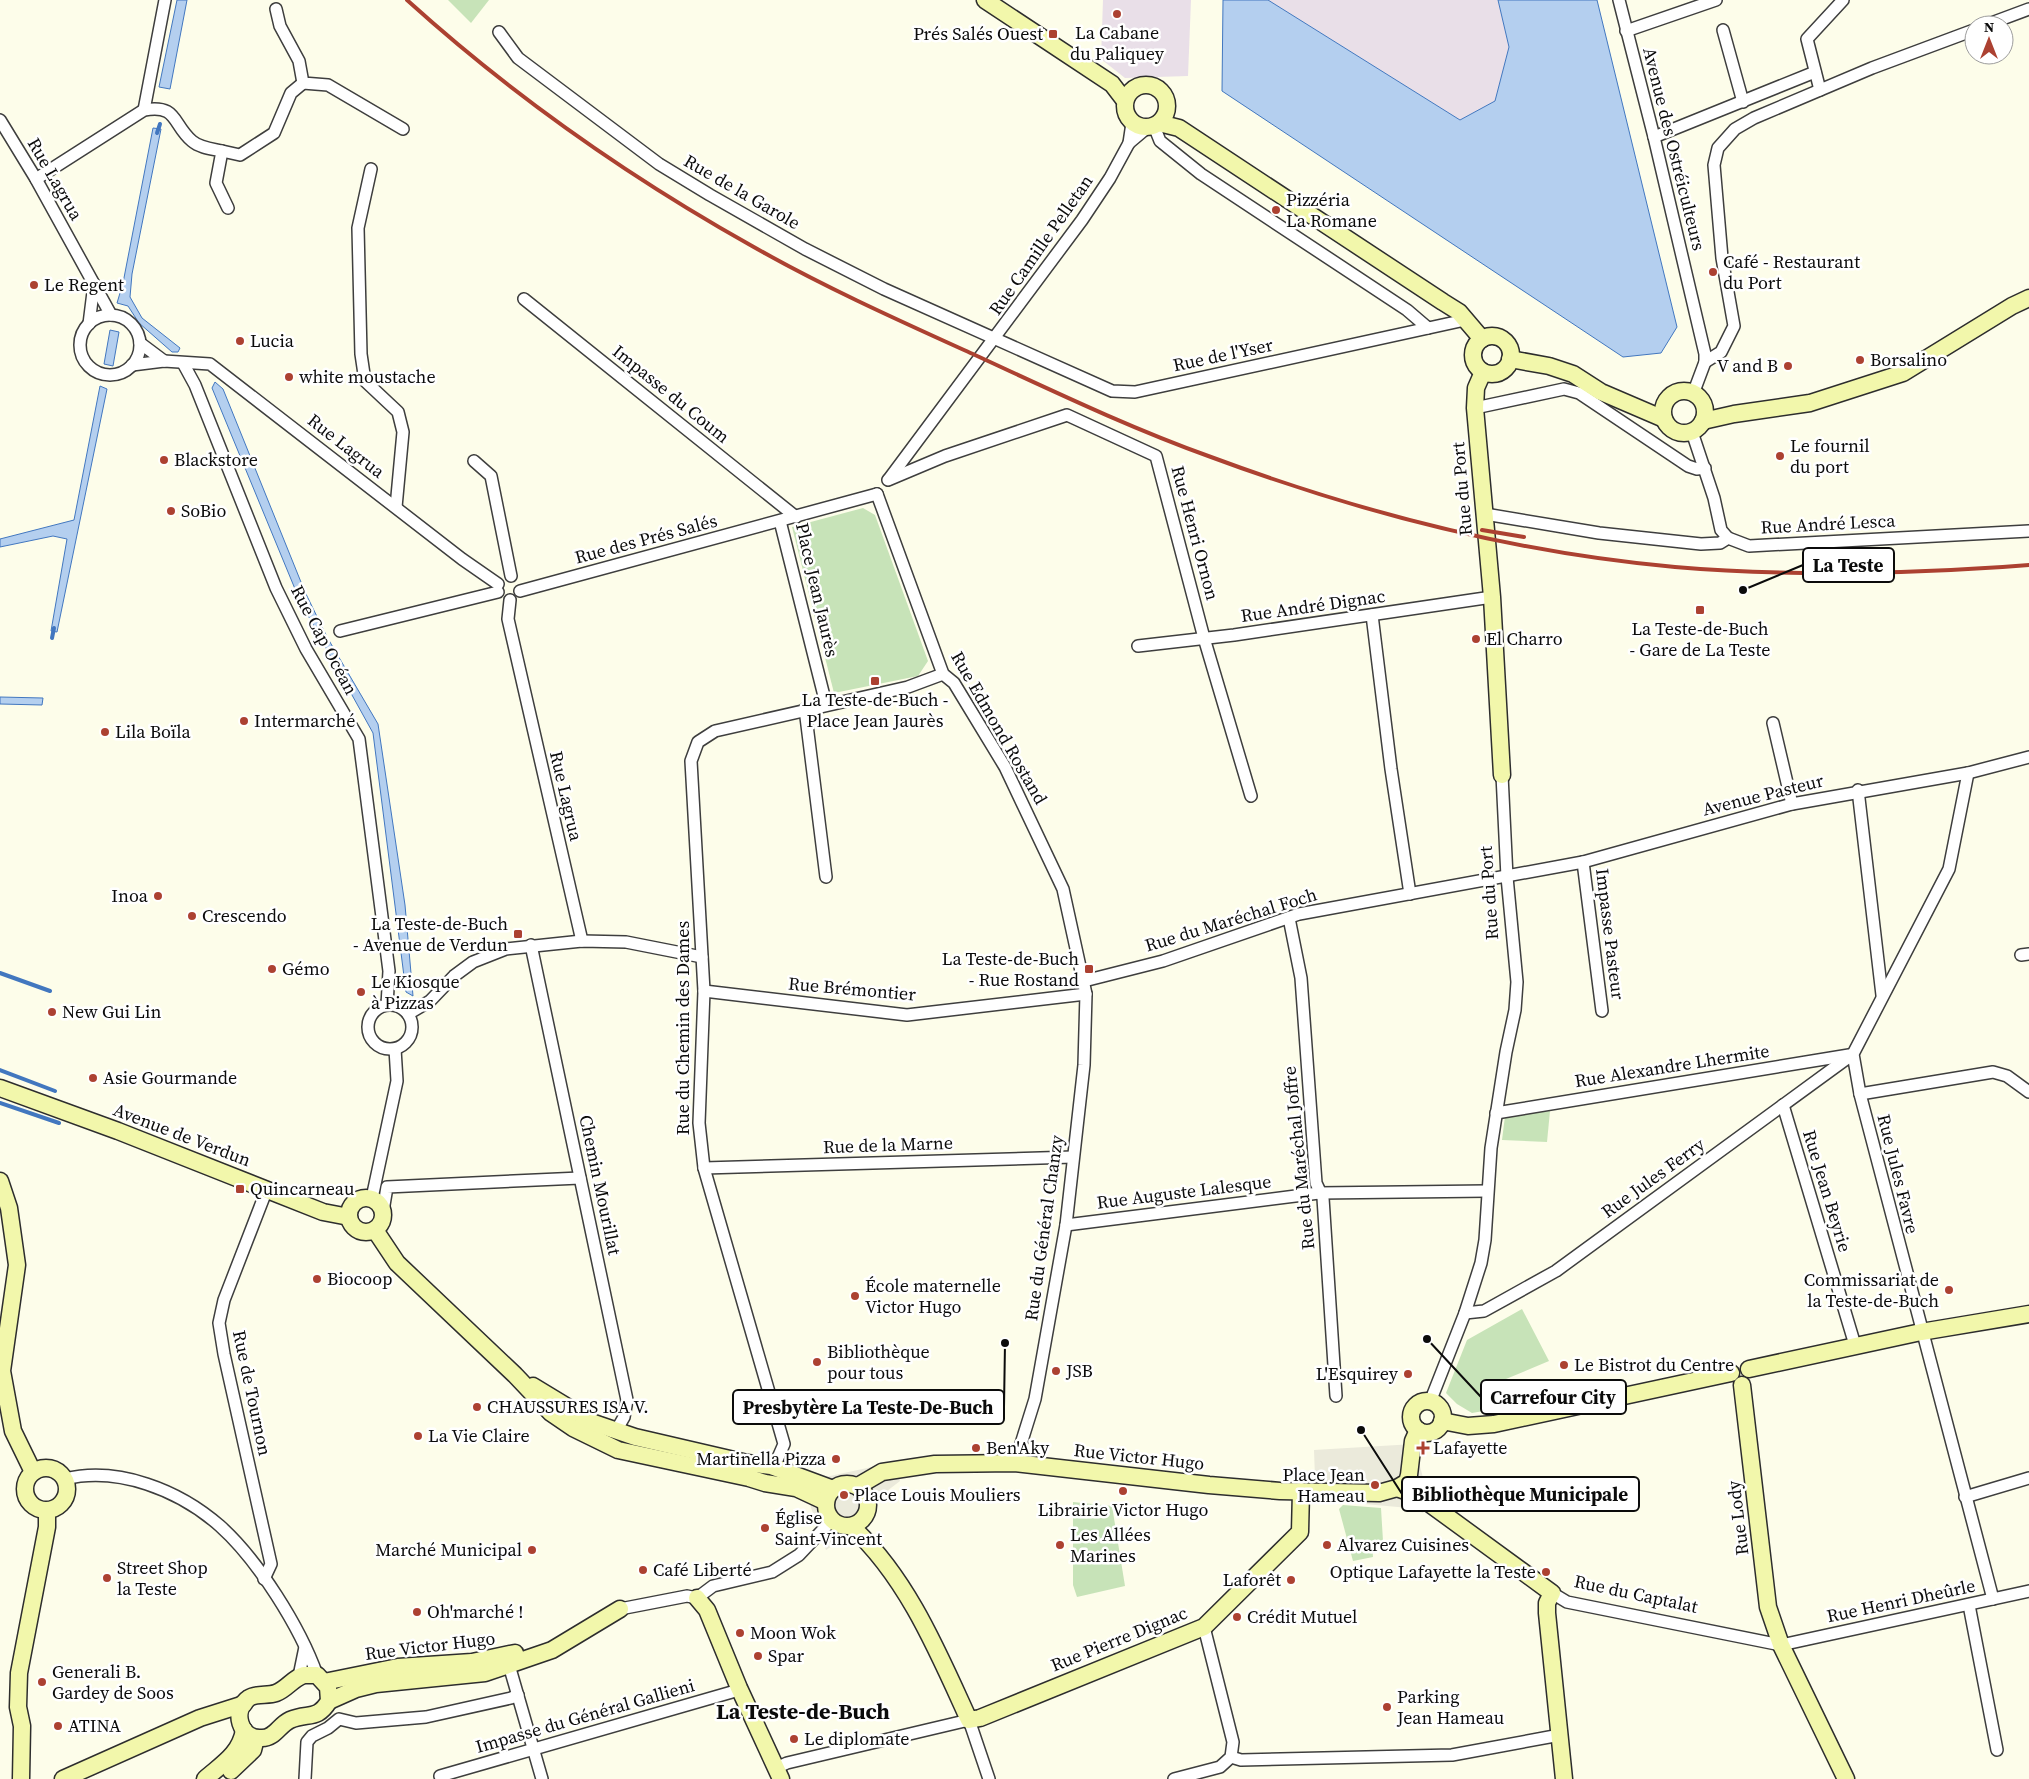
<svg xmlns="http://www.w3.org/2000/svg" width="2029" height="1779" font-family="'Source Serif 4',serif">
	<style>
		.industrial { fill: #e9dfe8 }
		.green { fill: #c7e3b8 }
		.plaza { fill: #ebeadb }
		.water { fill: #b4cfef; stroke: #4277bf }
		.lines { fill: none; stroke-linecap: round; stroke-linejoin: round }
		.stream { stroke: #4277bf; stroke-width: 4 }
		.street-casing { stroke: #3e3e3e; stroke-width: 14 }
		.secondary-casing { stroke: #2d2d2d; stroke-width: 19 }
		.street { stroke: #fff; stroke-width: 11 }
		.secondary { stroke: #f2f7ab; stroke-width: 16 }
		.rail { stroke: #ac4131; stroke-width: 4 }
		.poi-dot { fill: #ac4131; stroke: #fff; stroke-width: 2 }
		.labels { text-anchor: middle; stroke-width: 5; stroke-linejoin: round; paint-order: stroke }
		.poi-label { font-size: 18px; fill: #0b0b0b; stroke: #fff; text-anchor: start }
		.street-label { font-size: 18px; fill: #0b0b0b; stroke: #fff }
		.district-label { font-size: 22px; font-weight: bold; fill: #0b0b0b; stroke: #fff }
		.leader { fill: none; stroke: #0b0b0b; stroke-width: 2 }
		.callout-dot { fill: #0b0b0b; stroke: #fff; stroke-width: 2 }
		.callout { fill: #fff; stroke: #0b0b0b; stroke-width: 2 }
		.callout-label { font-size: 19px; text-anchor: middle; font-weight: bold; fill: #0b0b0b }
	</style>
	<rect width="100%" height="100%" fill="#fdfdea"/>
	<g class="industrial">
		<polygon points="1103,0 1191,0 1188,76 1125,78 1101,59"/>
		<polygon points="1268,0 1498,0 1509,47 1495,101 1460,120"/>
	</g>
	<g class="green">
		<polygon points="448,0 489,0 471,23"/>
		<polygon points="863,508 875,515 928,661 918,676 834,693 792,527"/>
		<polygon points="1550,1111 1547,1142 1502,1140 1505,1116"/>
		<polygon points="1522,1309 1549,1361 1506,1379 1512,1406 1472,1413 1457,1404 1446,1393 1467,1340"/>
		<polygon points="1073,1502 1112,1506 1125,1586 1077,1597 1073,1585"/>
		<polygon points="1343,1505 1381,1508 1383,1541 1372,1543 1373,1557 1353,1561 1339,1509"/>
	</g>
	<g class="plaza">
		<polygon points="1414,1444 1429,1500 1423,1513 1409,1508 1342,1502 1334,1491 1315,1478 1314,1450"/>
		<polygon points="895,1462 900,1481 866,1507 858,1529 826,1550 802,1482"/>
	</g>
	<g class="water">
		<polygon points="177,0 187,0 170,89 159,87"/>
		<polygon points="1223,0 1268,0 1460,120 1495,101 1509,47 1498,0 1597,0 1677,327 1661,353 1623,357 1222,91"/>
		<polygon points="153,128 161,129 132,274 130,297 142,318 180,348 178,352 172,352 139,323 128,306 117,303 123,283"/>
		<polygon points="110,330 119,332 113,366 104,364"/>
		<polygon points="215,382 223,389 305,592 327,637 378,724 405,905 413,996 406,992 373,733 300,601 212,388"/>
		<polygon points="100,386 107,389 57,632 51,631 67,539 53,536 0,547 0,539 74,520"/>
		<polygon points="0,697 43,698 42,705 0,704"/>
	</g>
	<g class="lines">
		<g class="stream">
			<polyline points="157,133 160,124"/>
			<polyline points="52,638 54,628"/>
			<polyline points="0,973 50,991"/>
			<polyline points="0,1070 55,1091"/>
			<polyline points="0,1103 59,1123"/>
		</g>
		<g class="street-casing">
			<g id="street">
				<polyline points="1619,0 1654,137 1705,354 1705,362 1693,394"/>
				<polyline points="276,9 280,26 299,61 303,83 328,85 403,129"/>
				<polyline points="1986,25 2029,9"/>
				<polyline points="1723,30 1743,102"/>
				<polyline points="1626,31 1716,0"/>
				<polyline points="499,32 518,58 659,164 710,195 805,249 884,289 1112,391 1135,392 1465,320"/>
				<polyline points="1820,90 1807,39 1843,0"/>
				<polyline points="144,110 165,0"/>
				<polyline points="0,120 36,179 111,315"/>
				<polyline points="1154,126 1160,141 1201,174 1407,310 1428,328"/>
				<polyline points="1654,137 1815,72"/>
				<polyline points="1129,143 1148,127"/>
				<polyline points="222,151 240,155 274,133 291,93 303,83"/>
				<polyline points="371,169 358,228 361,354 365,381 398,412 403,432 396,507"/>
				<path d="M36,179L144,110C178,104 172,124 192,141C200,148 213,149 222,151L216,183L228,208"/>
				<polyline points="524,299 796,517"/>
				<circle cx="110" cy="345" r="30"/>
				<polyline points="89,324 94,284"/>
				<polyline points="140,343 164,361"/>
				<polyline points="1705,362 1721,352 1734,326 1722,258 1714,165 1718,148 1735,129 1754,118 1872,68 1974,30"/>
				<polyline points="183,363 195,385 276,588 306,649 359,739 389,971 387,1005"/>
				<polyline points="132,365 164,361 210,364 462,559 498,584"/>
				<polyline points="1475,408 1564,389 1579,393 1688,466 1697,469 1705,468"/>
				<polyline points="1692,432 1714,498 1721,530 1728,538"/>
				<polyline points="474,461 491,476 511,576"/>
				<polyline points="889,479 1082,220 1110,178 1129,143 1132,123"/>
				<polyline points="888,480 945,456 1067,415 1156,456 1204,638 1251,796"/>
				<polyline points="877,494 943,674 954,683 1005,767 1063,889 1086,994 1084,1065 1066,1225 1035,1399 1015,1463"/>
				<polyline points="1485,514 1599,533 1701,544 1720,543 1728,538 1749,546 2029,531"/>
				<polyline points="780,521 826,704"/>
				<polyline points="520,591 877,494"/>
				<polyline points="510,600 508,619 582,941"/>
				<polyline points="1372,615 1391,769 1410,894"/>
				<polyline points="340,631 498,592"/>
				<polyline points="1138,646 1234,635 1492,597"/>
				<polyline points="805,709 826,877"/>
				<polyline points="1773,723 1792,804"/>
				<polyline points="1968,773 1949,869 1853,1054 1860,1094 1993,1599"/>
				<polyline points="1858,790 1882,995"/>
				<polyline points="1583,862 1602,1011"/>
				<polyline points="1289,918 1301,978 1316,1183 1323,1198 1336,1396"/>
				<polyline points="531,945 627,1400 624,1417 616,1431"/>
				<polyline points="2021,955 2029,954"/>
				<polyline points="1084,981 1163,961 1299,914 1583,862 1792,804 1968,773 2029,757"/>
				<polyline points="704,991 907,1015 1086,994"/>
				<circle cx="390" cy="1027" r="22"/>
				<polyline points="408,1014 430,1001 454,976 473,962 506,949 582,941 626,942 702,957"/>
				<polyline points="1860,1094 1993,1072 2007,1076 2029,1092"/>
				<polyline points="1783,1105 1855,1345"/>
				<polyline points="1496,1113 1849,1055"/>
				<polyline points="704,1168 1073,1157"/>
				<polyline points="372,1198 397,1081 395,1049"/>
				<polyline points="383,1211 387,1187 580,1178"/>
				<polyline points="1066,1225 1319,1193 1487,1191"/>
				<polyline points="1465,1313 1484,1311 1556,1271 1853,1054"/>
				<polyline points="1430,1402 1465,1313 1481,1263 1485,1240 1491,1148 1506,1052 1515,1010 1517,982 1507,877 1502,775"/>
				<polyline points="771,1466 777,1460 784,1444 704,1168 699,1123 704,991 691,761 698,742 715,731 908,687 943,674"/>
				<path d="M65,1479C118,1466 179,1490 220,1526C258,1560 300,1627 317,1675"/>
				<polyline points="1965,1497 2029,1478"/>
				<polyline points="264,1579 271,1564 224,1354 219,1323 224,1300 267,1189"/>
				<polyline points="1552,1593 1567,1602 1781,1645 2029,1591"/>
				<polyline points="1969,1605 1997,1750"/>
				<polyline points="620,1609 687,1596 697,1598 713,1586 772,1572 799,1555 832,1520"/>
				<polyline points="509,1665 542,1779"/>
				<polyline points="299,1676 305,1647"/>
				<polyline points="1231,1757 1241,1760 1452,1755 1560,1735"/>
				<polyline points="776,1768 787,1763 969,1720 989,1779"/>
				<polyline points="440,1776 732,1692 739,1688"/>
				<polyline points="305,1779 307,1742 312,1736 328,1728 339,1719 356,1723 426,1717 511,1698 518,1695"/>
				<polyline points="1174,1779 1220,1767 1231,1757 1233,1742 1204,1627"/>
			</g>
		</g>
		<g class="secondary-casing">
			<g id="secondary">
				<polyline points="985,0 1112,84 1125,101"/>
				<circle cx="1146" cy="106" r="21"/>
				<polyline points="1159,123 1179,128 1443,302 1459,312 1482,339"/>
				<circle cx="1492" cy="355" r="19"/>
				<polyline points="1510,359 1549,366 1573,374 1601,392 1664,419"/>
				<polyline points="1483,372 1476,388 1475,408 1492,597 1502,775"/>
				<circle cx="1684" cy="412" r="21"/>
				<polyline points="1703,421 1734,414 1810,403 1903,373 2012,306 2029,298"/>
				<polyline points="0,1088 118,1131 323,1212 349,1217"/>
				<polyline points="0,1181 9,1208 17,1265 2,1371 13,1431 33,1472"/>
				<circle cx="366" cy="1215" r="17"/>
				<polyline points="375,1230 397,1263 515,1375 551,1413 573,1428 618,1450 749,1478 765,1483 796,1488 826,1502"/>
				<polyline points="1749,1369 1921,1332 2029,1314"/>
				<polyline points="1742,1385 1768,1607 1781,1645 1846,1779"/>
				<polyline points="533,1386 594,1423 635,1437 747,1463 771,1466 833,1489"/>
				<circle cx="1427" cy="1417" r="16"/>
				<polyline points="1442,1421 1468,1426 1494,1424 1731,1373"/>
				<circle cx="46" cy="1489" r="21"/>
				<circle cx="847" cy="1505" r="21"/>
				<polyline points="858,1486 882,1472 935,1464 1015,1463 1209,1485 1280,1491 1379,1493 1397,1488 1407,1482 1409,1475 1413,1441 1418,1430"/>
				<polyline points="1397,1488 1419,1496 1552,1593 1547,1603 1547,1613 1564,1779"/>
				<path d="M851,1526C907,1577 938,1652 969,1720L980,1718L1204,1627L1300,1532L1301,1491"/>
				<polyline points="697,1598 707,1610 739,1688 781,1779"/>
				<path d="M304,1675H317L328,1687L329,1701C317,1721 308,1712 290,1720C279,1725 275,1738 262,1738C240,1740 231,1710 249,1698C256,1693 268,1696 276,1693C287,1689 293,1678 304,1675Z"/>
				<polyline points="324,1682 398,1667 472,1662 515,1653"/>
				<polyline points="329,1701 356,1689 376,1684 485,1673 552,1650 620,1609"/>
				<polyline points="231,1771 253,1750 256,1738"/>
				<polyline points="21,1779 22,1726 18,1707 19,1673 47,1527 47,1511"/>
				<polyline points="63,1779 200,1718 244,1704"/>
				<path d="M205,1779C222,1764 240,1754 244,1730"/>
			</g>
		</g>
		<use href="#street" class="street"/>
		<use href="#secondary" class="secondary"/>
		<g class="rail">
			<path d="M407,0C512,95 629,177 752,246C824,287 900,321 975,355C1053,391 1130,428 1211,457C1359,512 1517,553 1675,567C1793,577 1911,574 2029,565"/>
			<polyline points="1482,530 1524,537"/>
		</g>
	</g>
	<g class="poi-dot">
		<circle cx="1117" cy="14" r="5"/>
		<rect x="1048" y="29" width="10" height="10" rx="2.5"/>
		<circle cx="1276" cy="210" r="5"/>
		<circle cx="1713" cy="272" r="5"/>
		<circle cx="34" cy="285" r="5"/>
		<circle cx="240" cy="341" r="5"/>
		<circle cx="1860" cy="360" r="5"/>
		<circle cx="1788" cy="366" r="5"/>
		<circle cx="289" cy="377" r="5"/>
		<circle cx="1780" cy="456" r="5"/>
		<circle cx="164" cy="460" r="5"/>
		<circle cx="171" cy="511" r="5"/>
		<rect x="1695" y="605" width="10" height="10" rx="2.5"/>
		<circle cx="1476" cy="639" r="5"/>
		<rect x="870" y="676" width="10" height="10" rx="2.5"/>
		<circle cx="244" cy="721" r="5"/>
		<circle cx="105" cy="732" r="5"/>
		<circle cx="158" cy="896" r="5"/>
		<circle cx="192" cy="916" r="5"/>
		<rect x="513" y="929" width="10" height="10" rx="2.5"/>
		<circle cx="272" cy="969" r="5"/>
		<rect x="1084" y="964" width="10" height="10" rx="2.5"/>
		<circle cx="361" cy="992" r="5"/>
		<circle cx="52" cy="1012" r="5"/>
		<circle cx="93" cy="1078" r="5"/>
		<rect x="235" y="1184" width="10" height="10" rx="2.5"/>
		<circle cx="317" cy="1279" r="5"/>
		<circle cx="1949" cy="1290" r="5"/>
		<circle cx="855" cy="1296" r="5"/>
		<circle cx="817" cy="1362" r="5"/>
		<circle cx="1564" cy="1365" r="5"/>
		<circle cx="1056" cy="1371" r="5"/>
		<circle cx="1408" cy="1374" r="5"/>
		<circle cx="477" cy="1407" r="5"/>
		<circle cx="418" cy="1436" r="5"/>
		<circle cx="976" cy="1448" r="5"/>
		<path d="M1420.5 1440.5h5v5h5v5h-5v5h-5v-5h-5v-5h5z"/>
		<circle cx="836" cy="1459" r="5"/>
		<circle cx="1375" cy="1485" r="5"/>
		<circle cx="1123" cy="1491" r="5"/>
		<circle cx="844" cy="1495" r="5"/>
		<circle cx="765" cy="1528" r="5"/>
		<circle cx="1060" cy="1545" r="5"/>
		<circle cx="1327" cy="1545" r="5"/>
		<circle cx="532" cy="1550" r="5"/>
		<circle cx="643" cy="1570" r="5"/>
		<circle cx="1546" cy="1572" r="5"/>
		<circle cx="107" cy="1578" r="5"/>
		<circle cx="1291" cy="1580" r="5"/>
		<circle cx="417" cy="1612" r="5"/>
		<circle cx="1237" cy="1617" r="5"/>
		<circle cx="740" cy="1633" r="5"/>
		<circle cx="758" cy="1656" r="5"/>
		<circle cx="42" cy="1682" r="5"/>
		<circle cx="1387" cy="1707" r="5"/>
		<circle cx="58" cy="1726" r="5"/>
		<circle cx="794" cy="1739" r="5"/>
	</g>
	<g class="labels">
		<g class="poi-label">
			<text x="1117" y="39" text-anchor="middle">La Cabane<tspan x="1117" dy="21">du Paliquey</tspan></text>
			<text x="1043" y="40" text-anchor="end">Prés Salés Ouest</text>
			<text x="1286" y="206">Pizzéria<tspan x="1286" dy="21">La Romane</tspan></text>
			<text x="1723" y="268">Café - Restaurant<tspan x="1723" dy="21">du Port</tspan></text>
			<text x="44" y="291">Le Regent</text>
			<text x="250" y="347">Lucia</text>
			<text x="1870" y="366">Borsalino</text>
			<text x="1778" y="372" text-anchor="end">V and B</text>
			<text x="299" y="383">white moustache</text>
			<text x="1790" y="452">Le fournil<tspan x="1790" dy="21">du port</tspan></text>
			<text x="174" y="466">Blackstore</text>
			<text x="181" y="517">SoBio</text>
			<text x="1700" y="635" text-anchor="middle">La Teste-de-Buch<tspan x="1700" dy="21">- Gare de La Teste</tspan></text>
			<text x="1486" y="645">El Charro</text>
			<text x="875" y="706" text-anchor="middle">La Teste-de-Buch -<tspan x="875" dy="21">Place Jean Jaurès</tspan></text>
			<text x="254" y="727">Intermarché</text>
			<text x="115" y="738">Lila Boïla</text>
			<text x="148" y="902" text-anchor="end">Inoa</text>
			<text x="202" y="922">Crescendo</text>
			<text x="508" y="930" text-anchor="end">La Teste-de-Buch<tspan x="508" dy="21">- Avenue de Verdun</tspan></text>
			<text x="1079" y="965" text-anchor="end">La Teste-de-Buch<tspan x="1079" dy="21">- Rue Rostand</tspan></text>
			<text x="282" y="975">Gémo</text>
			<text x="371" y="988">Le Kiosque<tspan x="371" dy="21">à Pizzas</tspan></text>
			<text x="62" y="1018">New Gui Lin</text>
			<text x="103" y="1084">Asie Gourmande</text>
			<text x="250" y="1195">Quincarneau</text>
			<text x="327" y="1285">Biocoop</text>
			<text x="1939" y="1286" text-anchor="end">Commissariat de<tspan x="1939" dy="21">la Teste-de-Buch</tspan></text>
			<text x="865" y="1292">École maternelle<tspan x="865" dy="21">Victor Hugo</tspan></text>
			<text x="827" y="1358">Bibliothèque<tspan x="827" dy="21">pour tous</tspan></text>
			<text x="1574" y="1371">Le Bistrot du Centre</text>
			<text x="1066" y="1377">JSB</text>
			<text x="1398" y="1380" text-anchor="end">L'Esquirey</text>
			<text x="487" y="1413">CHAUSSURES ISA V.</text>
			<text x="428" y="1442">La Vie Claire</text>
			<text x="986" y="1454">Ben'Aky</text>
			<text x="1433" y="1454">Lafayette</text>
			<text x="826" y="1465" text-anchor="end">Martinella Pizza</text>
			<text x="1365" y="1481" text-anchor="end">Place Jean<tspan x="1365" dy="21">Hameau</tspan></text>
			<text x="854" y="1501">Place Louis Mouliers</text>
			<text x="1123" y="1516" text-anchor="middle">Librairie Victor Hugo</text>
			<text x="775" y="1524">Église<tspan x="775" dy="21">Saint-Vincent</tspan></text>
			<text x="1070" y="1541">Les Allées<tspan x="1070" dy="21">Marines</tspan></text>
			<text x="1337" y="1551">Alvarez Cuisines</text>
			<text x="522" y="1556" text-anchor="end">Marché Municipal</text>
			<text x="117" y="1574">Street Shop<tspan x="117" dy="21">la Teste</tspan></text>
			<text x="653" y="1576">Café Liberté</text>
			<text x="1536" y="1578" text-anchor="end">Optique Lafayette la Teste</text>
			<text x="1281" y="1586" text-anchor="end">Laforêt</text>
			<text x="427" y="1618">Oh'marché !</text>
			<text x="1247" y="1623">Crédit Mutuel</text>
			<text x="750" y="1639">Moon Wok</text>
			<text x="768" y="1662">Spar</text>
			<text x="52" y="1678">Generali B.<tspan x="52" dy="21">Gardey de Soos</tspan></text>
			<text x="1397" y="1703">Parking<tspan x="1397" dy="21">Jean Hameau</tspan></text>
			<text x="68" y="1732">ATINA</text>
			<text x="804" y="1745">Le diplomate</text>
		</g>
		<g class="street-label">
			<text transform="translate(1674 149) rotate(76)" y="6">Avenue des Ostréiculteurs</text>
			<text transform="translate(55 179) rotate(60)" y="6">Rue Lagrua</text>
			<text transform="translate(742 192) rotate(30)" y="6">Rue de la Garole</text>
			<text transform="translate(1041 245) rotate(-55)" y="6">Rue Camille Pelletan</text>
			<text transform="translate(1223 355) rotate(-12)" y="6">Rue de l'Yser</text>
			<text transform="translate(671 394) rotate(39)" y="6">Impasse du Coum</text>
			<text transform="translate(346 446) rotate(38)" y="6">Rue Lagrua</text>
			<text transform="translate(1462 489) rotate(-95)" y="6">Rue du Port</text>
			<text transform="translate(1828 524) rotate(-3)" y="6">Rue André Lesca</text>
			<text transform="translate(1195 533) rotate(75)" y="6">Rue Henri Ornon</text>
			<text transform="translate(646 539) rotate(-15)" y="6">Rue des Prés Salés</text>
			<text transform="translate(817 590) rotate(77)" y="6">Place Jean Jaurès</text>
			<text transform="translate(1313 606) rotate(-8)" y="6">Rue André Dignac</text>
			<text transform="translate(324 640) rotate(62)" y="6">Rue Cap Océan</text>
			<text transform="translate(999 728) rotate(60)" y="6">Rue Edmond Rostand</text>
			<text transform="translate(1763 795) rotate(-14)" y="6">Avenue Pasteur</text>
			<text transform="translate(566 796) rotate(77)" y="6">Rue Lagrua</text>
			<text transform="translate(1489 893) rotate(-94)" y="6">Rue du Port</text>
			<text transform="translate(1231 920) rotate(-17)" y="6">Rue du Maréchal Foch</text>
			<text transform="translate(1610 934) rotate(83)" y="6">Impasse Pasteur</text>
			<text transform="translate(852 989) rotate(5)" y="6">Rue Brémontier</text>
			<text transform="translate(683 1028) rotate(-90)" y="6">Rue du Chemin des Dames</text>
			<text transform="translate(1672 1066) rotate(-9)" y="6">Rue Alexandre Lhermite</text>
			<text transform="translate(182 1135) rotate(21)" y="6">Avenue de Verdun</text>
			<text transform="translate(888 1145) rotate(-2)" y="6">Rue de la Marne</text>
			<text transform="translate(1299 1158) rotate(-96)" y="6">Rue du Maréchal Joffre</text>
			<text transform="translate(1898 1174) rotate(76)" y="6">Rue Jules Favre</text>
			<text transform="translate(1653 1178) rotate(-36)" y="6">Rue Jules Ferry</text>
			<text transform="translate(600 1185) rotate(78)" y="6">Chemin Mourillat</text>
			<text transform="translate(1827 1191) rotate(73)" y="6">Rue Jean Beyrie</text>
			<text transform="translate(1184 1192) rotate(-7)" y="6">Rue Auguste Lalesque</text>
			<text transform="translate(1044 1228) rotate(-82)" y="6">Rue du Général Chanzy</text>
			<text transform="translate(252 1393) rotate(78)" y="6">Rue de Tournon</text>
			<text transform="translate(1139 1457) rotate(6)" y="6">Rue Victor Hugo</text>
			<text transform="translate(1738 1518) rotate(-97)" y="6">Rue Lody</text>
			<text transform="translate(1636 1594) rotate(12)" y="6">Rue du Captalat</text>
			<text transform="translate(1901 1601) rotate(-12)" y="6">Rue Henri Dheûrle</text>
			<text transform="translate(1119 1639) rotate(-22)" y="6">Rue Pierre Dignac</text>
			<text transform="translate(430 1646) rotate(-7)" y="6">Rue Victor Hugo</text>
			<text transform="translate(585 1716) rotate(-16)" y="6">Impasse du Général Gallieni</text>
		</g>
		<g class="district-label">
			<text x="803" y="1719">La Teste-de-Buch</text>
		</g>
	</g>
	<path class="leader" d="M1743 590L1803 565M1427 1339L1481 1397M1005 1343L1004 1407M1361 1430L1402 1494"/>
	<g class="callout-dot">
		<circle cx="1743" cy="590" r="5"/>
		<circle cx="1427" cy="1339" r="5"/>
		<circle cx="1005" cy="1343" r="5"/>
		<circle cx="1361" cy="1430" r="5"/>
	</g>
	<g class="callout">
		<rect x="1803" y="548" width="91" height="34" rx="5"/>
		<rect x="1481" y="1380" width="145" height="34" rx="5"/>
		<rect x="733" y="1390" width="271" height="34" rx="5"/>
		<rect x="1402" y="1477" width="237" height="34" rx="5"/>
	</g>
	<g class="callout-label">
		<text x="1848" y="572">La Teste</text>
		<text x="1553" y="1404">Carrefour City</text>
		<text x="868" y="1414">Presbytère La Teste-De-Buch</text>
		<text x="1520" y="1501">Bibliothèque Municipale</text>
	</g>
	<g transform="translate(1989 40)"><circle r="24" fill="#ffffff" stroke="#9d9d9d"/>
	<path d="M0-4L9 19L0 12L-9 19Z" fill="#ac4131"/>
	<text y="-8" font-size="14" font-weight="bold" text-anchor="middle" fill="#0b0b0b">N</text>
	</g>
</svg>
